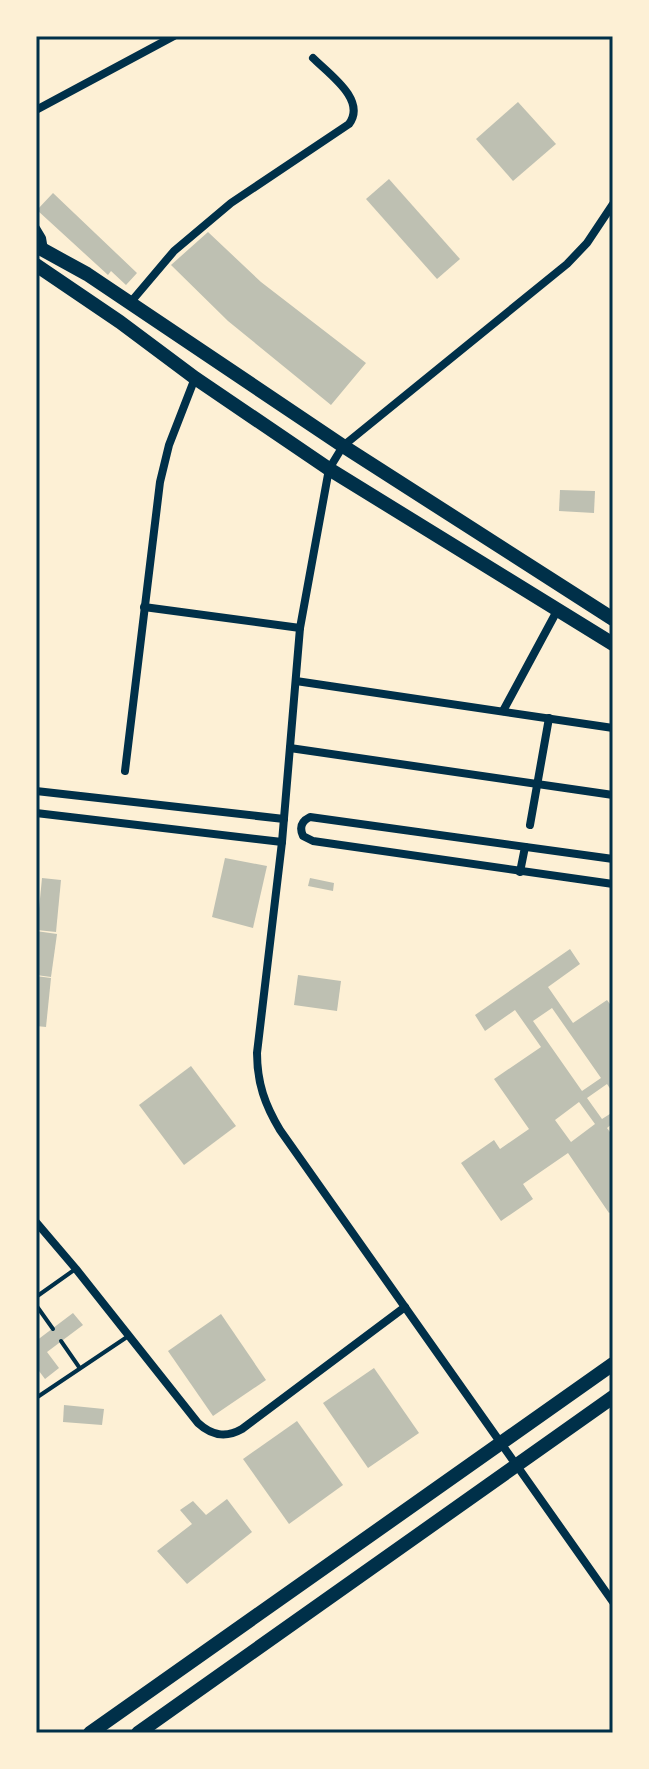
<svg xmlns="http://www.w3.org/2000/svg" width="649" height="1769" font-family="'Noto Sans',sans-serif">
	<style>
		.building { fill: #bec0b2; fill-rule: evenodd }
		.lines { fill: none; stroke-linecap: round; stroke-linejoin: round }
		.service { stroke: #003049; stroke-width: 4 }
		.minor { stroke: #003049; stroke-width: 8 }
		.trunk { stroke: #003049; stroke-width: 14 }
		.neatline { fill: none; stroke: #003049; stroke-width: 3 }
	</style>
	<rect width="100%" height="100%" fill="#fdf0d5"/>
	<g class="building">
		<polygon points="518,102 556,144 513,181 476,139"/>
		<polygon points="389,179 460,259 437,279 366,199"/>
		<polygon points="53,193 137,273 126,285 111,271 108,275 37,210"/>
		<polygon points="208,232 261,282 366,363 331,405 228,321 171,265"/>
		<polygon points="560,490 595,491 594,513 559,511"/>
		<polygon points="225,858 267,866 253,928 212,917"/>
		<polygon points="42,878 61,880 56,932 37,930"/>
		<polygon points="310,878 334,883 333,891 308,886"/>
		<polygon points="36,931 57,934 51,977 36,975"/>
		<path d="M570,949L580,964L548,987L573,1023L607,1000L613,1008V1093L607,1084L587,1098L602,1119L613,1112V1123L607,1128L613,1136V1210L609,1213L568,1153L523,1184L533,1199L501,1221L461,1163L494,1140L500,1149L529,1129L494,1079L541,1047L515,1010L485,1031L475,1015ZM552,1008L601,1078L582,1091L533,1021ZM579,1102L595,1124L571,1142L555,1120Z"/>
		<polygon points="298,975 341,981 337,1011 294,1005"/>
		<polygon points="36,976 51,978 46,1027 36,1026"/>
		<polygon points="191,1066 236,1126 184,1165 139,1105"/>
		<polygon points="73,1313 83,1325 47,1352 59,1368 45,1379 39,1371 36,1373 36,1341"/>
		<polygon points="221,1314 266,1380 213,1416 168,1351"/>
		<polygon points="374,1368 419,1433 368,1468 323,1403"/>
		<polygon points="64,1405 104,1409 102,1425 63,1422"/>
		<polygon points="297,1421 343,1485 289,1524 243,1459"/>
		<polygon points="227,1499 252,1532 187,1584 157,1551 192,1524 180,1510 193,1501 206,1515"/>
	</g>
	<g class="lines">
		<g class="service">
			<polyline points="36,1297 74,1270"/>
			<polyline points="36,1305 53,1329"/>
			<polyline points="61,1341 79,1367"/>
			<polyline points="36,1398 127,1337"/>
		</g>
		<g class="minor">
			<polyline points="36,110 174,36"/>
			<path d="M613,204L587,243L567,264L343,446L329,469L300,628L282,842L257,1053C257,1083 265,1105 280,1130L613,1602"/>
			<polyline points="36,228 42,238 44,250"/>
			<path d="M130,303L174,251L231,203L349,124C367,100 329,74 313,58"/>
			<polyline points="144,607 300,628"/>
			<polyline points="296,681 613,728"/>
			<polyline points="503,711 558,609"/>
			<polyline points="290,748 613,795"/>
			<polyline points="125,771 160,482 169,445 195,378"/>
			<polyline points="36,791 284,819"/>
			<polyline points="36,813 282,842"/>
			<polyline points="530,825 549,718"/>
			<path d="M613,859L310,817C302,821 299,827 303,836L313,841L613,884"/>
			<polyline points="520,872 525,847"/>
			<path d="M36,1222L76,1269L198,1423C212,1436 226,1438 242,1429L405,1307"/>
		</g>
		<g class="trunk">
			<polyline points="36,246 87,274 343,446 613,619"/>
			<polyline points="36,265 120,322 195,378 329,469 613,644"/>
			<polyline points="90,1733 613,1364"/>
			<polyline points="138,1733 613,1397"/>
		</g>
	</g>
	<rect width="649" height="1769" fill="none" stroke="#fdf0d5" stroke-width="76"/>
	<rect x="38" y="38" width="573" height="1693" class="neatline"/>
</svg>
